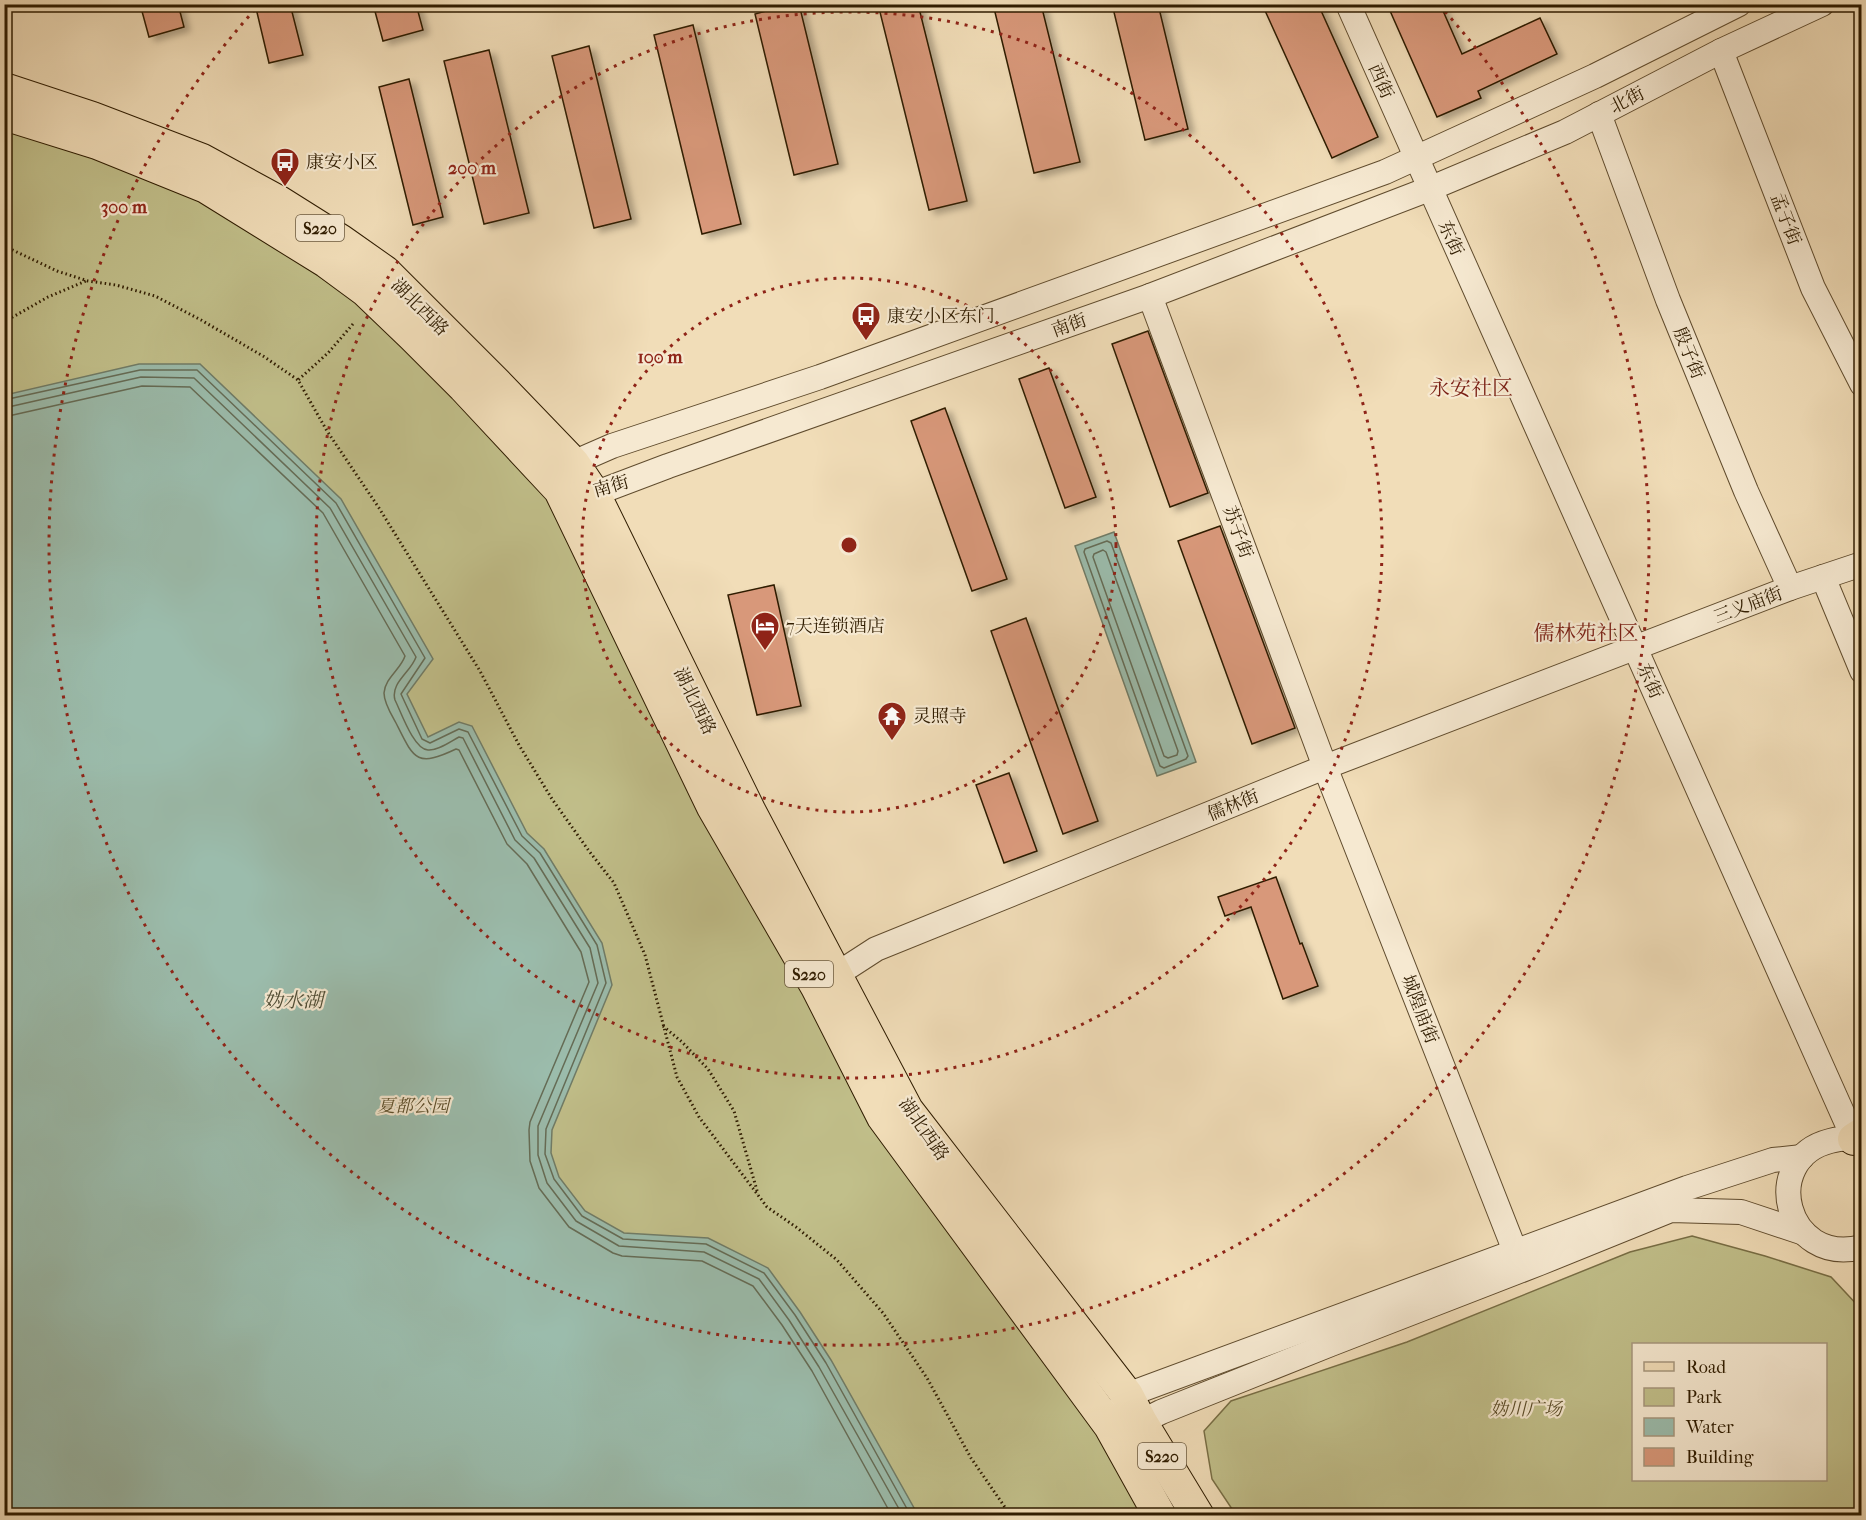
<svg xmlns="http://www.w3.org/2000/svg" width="1866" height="1520" font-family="'IM FELL French Canon','Noto Serif SC',serif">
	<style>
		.green { fill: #c1bf8a; stroke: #786e45; stroke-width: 1.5; fill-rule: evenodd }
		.water { fill: #9bbcac; stroke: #707c67; stroke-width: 1.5 }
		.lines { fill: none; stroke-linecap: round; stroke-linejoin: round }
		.shore { stroke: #656c56; stroke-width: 1.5 }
		.building { fill: #d8987a; stroke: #2f1c00; stroke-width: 1.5; filter: url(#shadow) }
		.minor-casing { stroke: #604c2e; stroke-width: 26 }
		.major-casing { stroke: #2f1c00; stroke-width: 34 }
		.path { stroke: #2f1c00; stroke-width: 3; stroke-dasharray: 1.5 3; stroke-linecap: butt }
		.minor { stroke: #f6e9d1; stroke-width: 24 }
		.major { stroke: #f1ddb8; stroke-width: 32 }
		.ring { fill: none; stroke: #8f2418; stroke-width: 3; stroke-dasharray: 3 6 }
		.labels { text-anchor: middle; stroke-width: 4.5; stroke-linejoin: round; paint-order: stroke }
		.shield { fill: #f6e9d1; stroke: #6b5a3f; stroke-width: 1.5 }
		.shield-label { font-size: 16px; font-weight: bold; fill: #2f1c00 }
		.street-label { font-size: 18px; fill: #2f1c00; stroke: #f6e9d1 }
		.poi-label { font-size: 18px; fill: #2f1c00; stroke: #f6e9d1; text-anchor: start }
		.park-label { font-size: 18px; font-style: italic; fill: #5b4d29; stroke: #f6e9d1 }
		.water-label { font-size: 20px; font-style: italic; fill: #4f4c34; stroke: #f6e9d1 }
		.quarter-label { font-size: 21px; fill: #7a1f14; stroke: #f6e9d1 }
		.centre { fill: #8f2418; stroke: #f6e9d1; stroke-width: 3 }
		.ring-label { font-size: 18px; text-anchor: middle; font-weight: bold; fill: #8f2418; stroke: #f6e9d1; stroke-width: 4.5; stroke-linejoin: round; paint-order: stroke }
	</style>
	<defs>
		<filter id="shadow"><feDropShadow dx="6" dy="4" stdDeviation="3" flood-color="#0004"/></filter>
	</defs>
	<rect width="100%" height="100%" fill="#f1ddb8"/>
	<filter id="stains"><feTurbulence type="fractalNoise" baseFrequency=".00333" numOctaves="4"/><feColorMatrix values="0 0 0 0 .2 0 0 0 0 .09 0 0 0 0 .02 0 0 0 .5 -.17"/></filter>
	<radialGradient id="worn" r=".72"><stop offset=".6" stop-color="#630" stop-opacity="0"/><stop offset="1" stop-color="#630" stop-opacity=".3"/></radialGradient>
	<g class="green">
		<polygon points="4,116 201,202 284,252 355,301 560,490 1160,1515 5,1515"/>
		<path d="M1692,1236L1765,1256L1831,1277L1861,1309V1515H1236L1212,1479L1204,1431L1231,1401L1407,1342L1630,1252ZM1634,1344H1826V1480H1634Z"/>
	</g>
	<g class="water">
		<polygon points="139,364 200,364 341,499 433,659 407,694 428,737 459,722 472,726 527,833 544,849 602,943 612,985 552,1130 551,1153 559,1177 585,1211 624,1233 708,1238 768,1268 800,1312 831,1360 918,1515 5,1515 5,395"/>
		<polygon points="1114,532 1196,762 1157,776 1075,546"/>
	</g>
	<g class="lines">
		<g class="shore">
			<polyline points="4,400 140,370 197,370 336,503 425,658 401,694 422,739 430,743 459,729 468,732 522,836 540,853 597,945 606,983 546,1129 545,1154 554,1179 582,1216 623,1239 706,1244 764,1273 795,1315 826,1363 911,1516"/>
			<path d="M4,408L141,377L194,378L330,508L416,657C411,672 390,683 395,700C401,712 414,750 428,750C438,751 451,741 459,737L463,738L515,840L534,858L590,948L598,983L538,1126V1155L547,1183L576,1221L619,1246L704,1252L759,1279L789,1320L819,1367L903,1516"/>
			<path d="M4,417L142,386L190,387L323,513L405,656C401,669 385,678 384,693C384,703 391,714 396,723C414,759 416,768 456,749L459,750L507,844L527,864L581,952L589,982L530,1122L529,1130L530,1161L539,1188L569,1227L613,1253L622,1256L702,1261L753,1286L782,1325L812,1371L892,1516"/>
			<polygon points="1107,541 1111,543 1188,756 1186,759 1164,768 1160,766 1084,552 1085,549"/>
			<polygon points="1103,550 1106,552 1178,751 1177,755 1168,758 1164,756 1093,557 1094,554"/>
		</g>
	</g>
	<g class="building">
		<polygon points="140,4 178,4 184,27 149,37"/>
		<polygon points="255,4 290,4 303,55 269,63"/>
		<polygon points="373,4 416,4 423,30 383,41"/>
		<polygon points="792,4 799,4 838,164 794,175 755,14"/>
		<polygon points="878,4 918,4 967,201 929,210"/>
		<polygon points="993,4 1041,4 1080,162 1034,173"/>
		<polygon points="1112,4 1158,4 1188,129 1145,140"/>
		<polygon points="1262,4 1318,4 1378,137 1332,158"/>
		<polygon points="1387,4 1440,4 1462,54 1540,18 1557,54 1478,91 1481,98 1437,117"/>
		<polygon points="693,25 741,224 702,234 654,35"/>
		<polygon points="589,46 631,219 594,228 552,56"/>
		<polygon points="489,50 529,213 484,224 444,61"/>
		<polygon points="409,79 443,217 413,225 379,87"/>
		<polygon points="1148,331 1208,493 1170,507 1112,344"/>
		<polygon points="1049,368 1096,497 1065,508 1019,379"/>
		<polygon points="945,408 1007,579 972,591 911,421"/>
		<polygon points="1220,526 1295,728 1252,744 1178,541"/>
		<polygon points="774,585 801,706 757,715 728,595"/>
		<polygon points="1026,618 1098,821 1063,834 991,631"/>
		<polygon points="1009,773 1037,851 1004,863 976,785"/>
		<polygon points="1276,877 1300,944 1302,943 1318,986 1283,999 1251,907 1225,916 1218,897"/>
	</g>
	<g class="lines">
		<g class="minor-casing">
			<g id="minor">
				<polyline points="1348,4 1854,1139"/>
				<polyline points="1739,4 1595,76 1385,172 820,377 612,446 573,463 560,490 594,494 668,466 1150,296 1429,189 1565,132 1721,51 1822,4"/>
				<polyline points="1721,51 1813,288 1862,384"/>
				<polyline points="1599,114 1668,300 1746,491 1790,588"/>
				<polyline points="1150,296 1325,767 1515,1251"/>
				<polyline points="1823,577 1862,671"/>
				<polyline points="822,984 876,949 1325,767 1790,588 1862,564"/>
				<path d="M1862,1142C1851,1137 1842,1138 1830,1141C1759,1159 1785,1267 1862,1247"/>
				<polyline points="1119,1409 1127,1395 1687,1188 1773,1160 1802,1157"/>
				<polyline points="1125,1424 1141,1422 1161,1412 1331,1344 1540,1263 1671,1210 1741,1212 1804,1233"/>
			</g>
		</g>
		<g class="major-casing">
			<g id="major">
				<polyline points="4,89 92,118 202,160 279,202 341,241 385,272 496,383 573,463 594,494 750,812 907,1110 1127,1395 1141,1422 1198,1516"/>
				<polyline points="4,114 97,143 206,187 327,262 365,290 413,336 464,387 560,490 713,807 817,987 883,1117 1110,1426 1160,1516"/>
				<polyline points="1854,1139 1862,1134"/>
			</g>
		</g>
		<g class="path">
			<polyline points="4,246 57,271 88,281 116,285 155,296 201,320 263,356 298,380"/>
			<polyline points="4,322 48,297 86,281"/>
			<polyline points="353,324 328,353 298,380 327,431 379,508 480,671 519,745 552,799 589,851 614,883 645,955 677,1077 699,1117 767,1207 796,1227 837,1260 883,1313 927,1378 971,1458 1011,1516"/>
			<polyline points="663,1026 682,1042 708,1069 734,1111 758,1194"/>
		</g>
		<use href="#minor" class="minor"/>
		<use href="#major" class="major"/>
	</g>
	<g class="ring">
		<circle cx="849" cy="545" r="267"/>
		<circle cx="849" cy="545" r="533"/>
		<path d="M1439 5A800 800 0 1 1 259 5"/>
	</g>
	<defs>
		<g id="bus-pin" transform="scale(1.5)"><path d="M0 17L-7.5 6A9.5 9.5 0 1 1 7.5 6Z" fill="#8f2418" stroke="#f6e9d1"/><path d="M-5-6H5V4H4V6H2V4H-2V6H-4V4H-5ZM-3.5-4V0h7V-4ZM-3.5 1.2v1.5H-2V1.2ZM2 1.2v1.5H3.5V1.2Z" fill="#fff"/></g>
		<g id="hotel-pin" transform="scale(1.5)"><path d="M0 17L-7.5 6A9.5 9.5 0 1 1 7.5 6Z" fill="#8f2418" stroke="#f6e9d1"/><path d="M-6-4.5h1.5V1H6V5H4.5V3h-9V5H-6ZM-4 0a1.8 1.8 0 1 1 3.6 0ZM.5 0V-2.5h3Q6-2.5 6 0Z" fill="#fff"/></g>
		<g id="temple-pin" transform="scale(1.5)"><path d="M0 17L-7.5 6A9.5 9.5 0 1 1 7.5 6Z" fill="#8f2418" stroke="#f6e9d1"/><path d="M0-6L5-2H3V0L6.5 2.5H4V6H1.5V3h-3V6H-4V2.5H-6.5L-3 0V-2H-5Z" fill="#fff"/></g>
	</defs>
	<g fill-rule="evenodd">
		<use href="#bus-pin" x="285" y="162"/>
		<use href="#bus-pin" x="866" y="316"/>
		<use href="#hotel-pin" x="765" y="626"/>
		<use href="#temple-pin" x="892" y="716"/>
	</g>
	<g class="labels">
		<g class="shield">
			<rect x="296" y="215" width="48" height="26" rx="4.5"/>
			<rect x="785" y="961" width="48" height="26" rx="4.5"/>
			<rect x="1138" y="1443" width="48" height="26" rx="4.5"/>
		</g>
		<g class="shield-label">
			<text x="320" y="234">S220</text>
			<text x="809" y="980">S220</text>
			<text x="1162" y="1462">S220</text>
		</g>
		<g class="street-label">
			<text transform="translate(1381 81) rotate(66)" y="6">西街</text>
			<text transform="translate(1627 100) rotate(-27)" y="6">北街</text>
			<text transform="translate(1786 219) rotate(69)" y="6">孟子街</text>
			<text transform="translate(1451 238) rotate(66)" y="6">东街</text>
			<text transform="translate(420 307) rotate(45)" y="6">湖北西路</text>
			<text transform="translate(1069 325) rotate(-20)" y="6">南街</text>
			<text transform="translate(1689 353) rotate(68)" y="6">殷子街</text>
			<text transform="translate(611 486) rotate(-16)" y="6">南街</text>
			<text transform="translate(1238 532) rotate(70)" y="6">苏子街</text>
			<text transform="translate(1748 605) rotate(-21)" y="6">三义庙街</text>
			<text transform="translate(1650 681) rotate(66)" y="6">东街</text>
			<text transform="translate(695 701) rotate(64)" y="6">湖北西路</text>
			<text transform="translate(1233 805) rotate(-22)" y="6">儒林街</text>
			<text transform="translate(1420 1009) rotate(69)" y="6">城隍庙街</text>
			<text transform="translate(924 1129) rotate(55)" y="6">湖北西路</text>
		</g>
		<g class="poi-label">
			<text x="306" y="168">康安小区</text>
			<text x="887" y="322">康安小区东门</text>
			<text x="786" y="632">7天连锁酒店</text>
			<text x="913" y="722">灵照寺</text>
		</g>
		<g class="park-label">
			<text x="413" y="1112">夏都公园</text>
			<text x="1526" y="1415">妫川广场</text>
		</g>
		<g class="water-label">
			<text x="293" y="1007">妫水湖</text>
		</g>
		<g class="quarter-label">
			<text x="1471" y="395">永安社区</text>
			<text x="1586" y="640">儒林苑社区</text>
		</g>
	</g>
	<circle cx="849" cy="545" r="9" class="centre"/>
	<g class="ring-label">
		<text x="472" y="174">200 m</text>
		<text x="124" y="213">300 m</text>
		<text x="660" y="363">100 m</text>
	</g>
	<rect width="1866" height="1520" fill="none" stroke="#f1ddb8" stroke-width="24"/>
	<rect x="6" y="6" width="1854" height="1508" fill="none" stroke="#2f1c00" stroke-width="3"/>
	<rect x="12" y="12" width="1842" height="1496" fill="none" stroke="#2f1c00" stroke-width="1.5"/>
	<rect x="1632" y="1343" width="195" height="138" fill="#f6e9d1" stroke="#a6977d" stroke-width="1.5"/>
	<rect x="1644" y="1362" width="30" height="9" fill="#f1ddb8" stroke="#a6977d" stroke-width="1.5"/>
	<text x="1686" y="1373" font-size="18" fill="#2f1c00">Road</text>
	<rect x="1644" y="1388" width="30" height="18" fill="#c1bf8a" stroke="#a6977d" stroke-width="1.5"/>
	<text x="1686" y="1403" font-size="18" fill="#2f1c00">Park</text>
	<rect x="1644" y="1418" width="30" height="18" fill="#9bbcac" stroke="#a6977d" stroke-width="1.5"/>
	<text x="1686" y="1433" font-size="18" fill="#2f1c00">Water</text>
	<rect x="1644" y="1448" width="30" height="18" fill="#d8987a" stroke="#a6977d" stroke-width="1.5"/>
	<text x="1686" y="1463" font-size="18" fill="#2f1c00">Building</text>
	<rect width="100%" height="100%" filter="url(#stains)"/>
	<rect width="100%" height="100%" fill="url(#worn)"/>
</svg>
